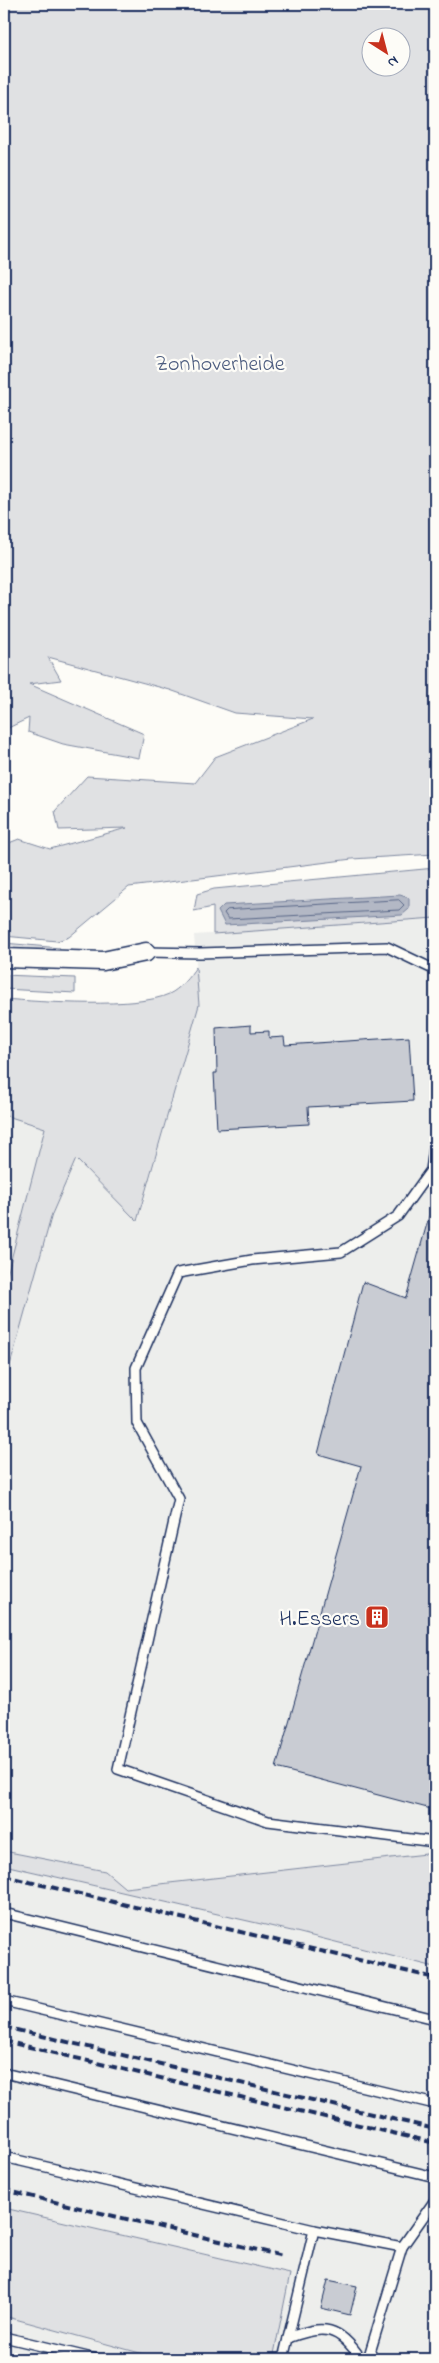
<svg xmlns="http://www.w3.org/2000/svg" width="439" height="2363" font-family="'Indie Flower',sans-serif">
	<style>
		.built { fill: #edeeec }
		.green { fill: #e0e1e3; stroke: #7e88a0; fill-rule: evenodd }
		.water { fill: #b3b8c5; stroke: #76819c }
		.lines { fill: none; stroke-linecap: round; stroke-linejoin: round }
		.shore { stroke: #586687; stroke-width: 1 }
		.building { fill: #c9ccd3; stroke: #1b2f5e }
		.service-casing { stroke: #1b2f5e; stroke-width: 12 }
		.minor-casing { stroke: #1b2f5e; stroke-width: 21 }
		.service { stroke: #fdfcf7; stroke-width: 9 }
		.minor { stroke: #fdfcf7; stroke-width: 18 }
		.rail { stroke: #1b2f5e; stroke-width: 4; stroke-dasharray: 8 4; stroke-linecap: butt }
		.labels { text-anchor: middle; stroke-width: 4.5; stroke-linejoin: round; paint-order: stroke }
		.park-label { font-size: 22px; fill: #4c5c7f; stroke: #fdfcf7 }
		.poi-label { font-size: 22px; fill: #1b2f5e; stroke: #fdfcf7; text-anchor: end }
	</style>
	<rect width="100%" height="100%" fill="#fdfcf7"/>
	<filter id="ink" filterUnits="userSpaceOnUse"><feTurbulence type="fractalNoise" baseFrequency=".02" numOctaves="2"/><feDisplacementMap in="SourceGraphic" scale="10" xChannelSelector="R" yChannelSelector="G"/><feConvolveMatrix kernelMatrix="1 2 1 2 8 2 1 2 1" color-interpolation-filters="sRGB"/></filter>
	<g filter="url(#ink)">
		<g class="built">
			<polygon points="435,918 435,1853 125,1888 105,1871 4,1851 4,1387 52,1214 76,1159 138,1221 199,1005 194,935"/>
			<polygon points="4,1115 46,1128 4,1287"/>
			<polygon points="4,1865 296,1932 435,1967 435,2359 273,2359 290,2274 4,2208"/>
			<polygon points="4,2316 162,2359 4,2359"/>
		</g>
		<g class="green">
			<path d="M4,4H435V854L352,859L129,887L69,937L57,941L4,936V845L19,839L50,849L127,828L59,830L55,811L87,776L195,783L215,757L313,719L235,713L170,690L48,657L61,680L29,684L144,734L139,758L63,744L28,732L29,718L4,730ZM372,38H402V68H372Z"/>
			<polygon points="435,868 435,918 213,934 213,907 194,911 197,894 214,889"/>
			<polygon points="4,943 60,948 47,951 4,949"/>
			<path d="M196,967L199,1005L137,1221L76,1159L52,1214L4,1387V1287L45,1128L4,1115V999C41,1002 137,1009 169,994C180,989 189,977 196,967Z"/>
			<polygon points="4,975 75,978 75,993 4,989"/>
			<polygon points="4,1851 105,1871 125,1888 435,1853 435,1967 296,1932 4,1865"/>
			<polygon points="4,2208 290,2274 273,2359 162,2359 4,2316"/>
		</g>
		<polygon class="water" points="400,895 409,898 409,909 402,915 225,925 218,911 224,905"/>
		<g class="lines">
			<polygon class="shore" points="399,900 404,905 399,910 228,919 224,913 227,910"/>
		</g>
		<g class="building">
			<polygon points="251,1025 251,1032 269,1031 269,1038 284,1037 285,1045 409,1037 413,1101 308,1107 309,1124 217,1129 214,1073 217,1073 216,1028"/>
			<polygon points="430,1213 435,1213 435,1810 276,1768 361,1466 318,1454 363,1282 406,1298"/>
			<polygon points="328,2280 357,2286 350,2315 321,2308"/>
		</g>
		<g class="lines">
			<g class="service-casing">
				<g id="service">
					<polyline points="146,952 200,953 387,947 435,970"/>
					<polyline points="435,1141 431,1170 398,1216 341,1252 252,1260 178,1273 136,1368 137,1423 179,1499 118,1769 268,1821 435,1842"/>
					<polyline points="4,1913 435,2019"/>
					<polyline points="4,2001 435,2104"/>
					<polyline points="4,2073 435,2177"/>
					<polyline points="4,2157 314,2230 283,2359"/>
					<polyline points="314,2230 402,2247"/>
					<polyline points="4,2337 96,2359"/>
					<path d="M288,2338C324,2324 339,2326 361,2359"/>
					<polyline points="368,2359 402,2247 435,2200"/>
				</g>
			</g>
			<g class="minor-casing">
				<polyline id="minor" points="4,958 103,961 146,952"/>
			</g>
			<use href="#service" class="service"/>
			<use href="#minor" class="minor"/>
			<g class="rail">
				<polyline points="4,1876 435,1978"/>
				<polyline points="4,2027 435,2129"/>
				<polyline points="4,2041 435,2143"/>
				<polyline points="4,2190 283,2256"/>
			</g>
		</g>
	</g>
	<defs>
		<g id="building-square" transform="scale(1.25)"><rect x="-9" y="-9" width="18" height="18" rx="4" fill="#c8321e" stroke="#fdfcf7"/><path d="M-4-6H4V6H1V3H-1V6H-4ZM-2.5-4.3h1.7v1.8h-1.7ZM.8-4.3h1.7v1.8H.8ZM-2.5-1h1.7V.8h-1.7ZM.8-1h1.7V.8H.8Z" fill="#fff"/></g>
	</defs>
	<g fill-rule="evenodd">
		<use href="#building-square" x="377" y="1617"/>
	</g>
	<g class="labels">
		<g class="park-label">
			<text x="220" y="370">Zonhoverheide</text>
		</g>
		<g class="poi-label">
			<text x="360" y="1625">H.Essers</text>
		</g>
	</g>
	<rect width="439" height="2363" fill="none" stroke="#fdfcf7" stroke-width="20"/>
	<rect x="10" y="10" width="419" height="2343" fill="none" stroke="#1b2f5e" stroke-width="2" filter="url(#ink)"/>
	<g transform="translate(386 52) rotate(144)"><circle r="24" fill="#fdfcf7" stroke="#a3aaba"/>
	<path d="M0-4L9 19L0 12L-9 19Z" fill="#c8321e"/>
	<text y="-8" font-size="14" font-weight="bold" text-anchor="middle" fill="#1b2f5e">N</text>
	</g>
</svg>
